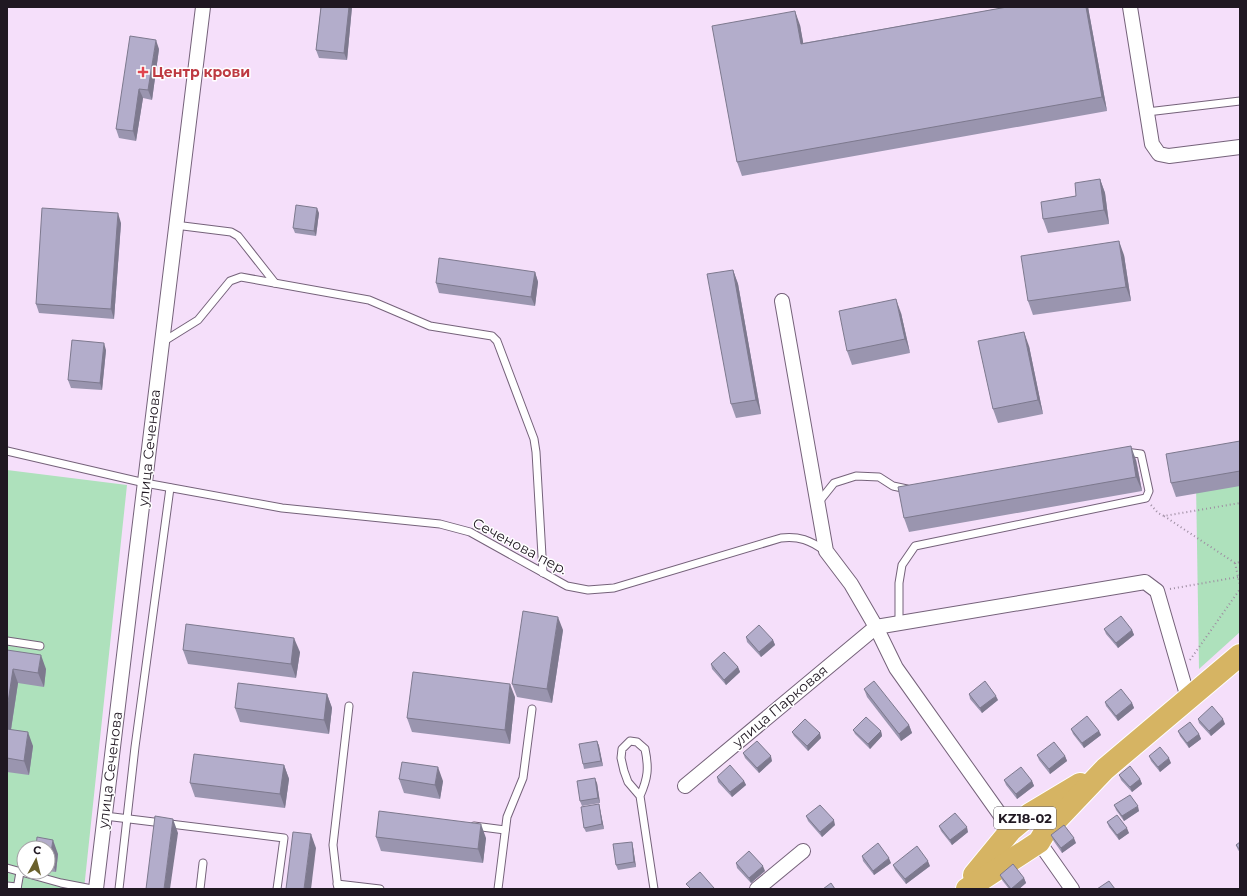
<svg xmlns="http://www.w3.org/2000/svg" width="1247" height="896" font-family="Montserrat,sans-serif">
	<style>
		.green { fill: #aee1bc; fill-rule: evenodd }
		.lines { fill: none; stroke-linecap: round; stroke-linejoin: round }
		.service-casing { stroke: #75627a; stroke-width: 9 }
		.minor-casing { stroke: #75627a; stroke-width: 16 }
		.trunk-casing { stroke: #fff; stroke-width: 24 }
		.path { stroke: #9d8da1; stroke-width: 2; stroke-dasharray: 1 3; stroke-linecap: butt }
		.service { stroke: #fff; stroke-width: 7 }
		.minor { stroke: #fff; stroke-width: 14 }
		.trunk { stroke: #d6b463; stroke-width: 22 }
		.wall { fill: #9a95af }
		.shaded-wall { fill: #7d798e }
		.building { fill: #b3adcb; stroke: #7d798e }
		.health-dot { fill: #e0444e; stroke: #fff; stroke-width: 1.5 }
		.labels { text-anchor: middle; stroke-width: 3; stroke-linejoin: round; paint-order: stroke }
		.shield { fill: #fff; stroke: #635d64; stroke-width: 1 }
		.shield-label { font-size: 13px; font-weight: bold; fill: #201822 }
		.health-label { font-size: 14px; font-weight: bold; fill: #be3a42; stroke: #fff; text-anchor: start }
		.street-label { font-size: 14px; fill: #201822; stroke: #fff }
	</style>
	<rect width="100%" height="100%" fill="#f5dffa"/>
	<g class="green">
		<path d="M7,470L127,485L84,889H7ZM24,848H48V872H24Z"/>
		<polygon points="1240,476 1240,632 1199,669 1196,483"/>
	</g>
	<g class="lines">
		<g class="service-casing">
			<g id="service">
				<polyline points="1147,112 1240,101"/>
				<polyline points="175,225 231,232 238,236 275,283"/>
				<polyline points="161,343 198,320 230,281 241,277 369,300 430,326 492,336 497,341 534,439 536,452 543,573"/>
				<path d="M7,451L145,483L282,508L440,524L470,532L567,586L588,590L614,588L781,538C799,536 810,540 825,551"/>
				<polyline points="818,503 834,483 856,476 879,477 893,486 907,489"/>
				<polyline points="899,623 899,583 902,565 915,546 1146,498 1149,491 1141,454 1125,452"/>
				<polyline points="7,641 40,646"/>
				<path d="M640,796C648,778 649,768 645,749L637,742L630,741L622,749L621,758L624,771L628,782L640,796L654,889"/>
				<polyline points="105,816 284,838 277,889"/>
				<polyline points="474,826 505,830"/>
				<polyline points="7,868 61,883 92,889"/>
				<polyline points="337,884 380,889"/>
				<polyline points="7,886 17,887"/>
				<polyline points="17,889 20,872"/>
				<polyline points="119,889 135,747 170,488"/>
				<polyline points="200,889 203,863"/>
				<polyline points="338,889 333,845 349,706"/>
				<polyline points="498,889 507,817 523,778 532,709"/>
			</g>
		</g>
		<g class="minor-casing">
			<g id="minor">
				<polyline points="1130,7 1152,144 1159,154 1169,156 1240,147"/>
				<polyline points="782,301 826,551 851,584 876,627 896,668 1011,830"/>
				<polyline points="685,786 876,627 1145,582 1157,591 1188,698"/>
				<polyline points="1039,842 1072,889"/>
				<path d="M96,889C132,595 165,301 203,7"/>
				<polyline points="757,889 803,851"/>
			</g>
		</g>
		<g class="trunk-casing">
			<g id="trunk">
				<polyline points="974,875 1011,830 1030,814 1080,784"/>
				<polyline points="967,889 1039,842 1045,832 1105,769 1240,655"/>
			</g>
		</g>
		<g class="path">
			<polyline points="1151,505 1158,513 1164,516 1240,503"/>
			<polyline points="1164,516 1235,563 1240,562"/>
			<polyline points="1235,563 1240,586"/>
			<polyline points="1170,589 1238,577"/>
			<polyline points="1190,660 1240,589"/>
		</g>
		<use href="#service" class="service"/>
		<use href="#minor" class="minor"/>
		<use href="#trunk" class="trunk"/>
	</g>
	<g class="wall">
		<polygon points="321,7 352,7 347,60 319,58 316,50"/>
		<polygon points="1007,7 1088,7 1107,111 742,176 737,162 800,25 803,43"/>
		<polygon points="159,49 152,100 143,98 136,141 119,138 116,129"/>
		<polygon points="1100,179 1105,193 1109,224 1048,233 1043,219"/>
		<polygon points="319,213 316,236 295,233 293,228"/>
		<polygon points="121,223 114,319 39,313 36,304"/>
		<polygon points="1124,255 1131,301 1033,315 1028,301"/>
		<polygon points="733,270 738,284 761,414 736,418 731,404"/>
		<polygon points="535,272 538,282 535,306 439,293 436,283"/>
		<polygon points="901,313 910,353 852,365 847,351"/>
		<polygon points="1029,346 1043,414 998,423 993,409"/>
		<polygon points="106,350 102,390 71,388 68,380"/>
		<polygon points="1240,441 1240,486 1176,497 1171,483"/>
		<polygon points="1136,460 1142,491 909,532 904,518"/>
		<polygon points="1104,629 1132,630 1134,635 1118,648 1106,634"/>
		<polygon points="563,630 552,703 517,697 512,684"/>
		<polygon points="746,637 773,640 775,645 761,657 747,642"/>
		<polygon points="7,650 46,669 44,687 18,683 11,730 33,746 29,775 7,772"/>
		<polygon points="183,650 300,652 296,678 188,664"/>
		<polygon points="711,664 738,667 740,672 726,685 712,669"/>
		<polygon points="864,689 909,725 912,733 901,741 867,697"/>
		<polygon points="327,694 332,708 329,734 240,722 235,708"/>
		<polygon points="969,694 998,700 982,713 970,699"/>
		<polygon points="515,697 510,744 412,732 407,718"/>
		<polygon points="1105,702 1132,703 1134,708 1118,721 1106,706"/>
		<polygon points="1198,719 1225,724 1211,736 1199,723"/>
		<polygon points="1071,729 1099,731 1101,735 1084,748 1073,734"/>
		<polygon points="853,730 881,731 882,736 870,749 855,734"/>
		<polygon points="1178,731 1199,734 1201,739 1189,748 1180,736"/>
		<polygon points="792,732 821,738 808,751 794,736"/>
		<polygon points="597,741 599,746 603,766 584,769 583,764"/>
		<polygon points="743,753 772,761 759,773 745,758"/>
		<polygon points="1037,755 1065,756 1067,761 1050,774 1039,760"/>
		<polygon points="1149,756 1171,763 1160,772 1151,761"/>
		<polygon points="284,765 289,779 285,808 195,797 190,783"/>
		<polygon points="1119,775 1140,779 1142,784 1132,792 1121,780"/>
		<polygon points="717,777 744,781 746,785 732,797 718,782"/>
		<polygon points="399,779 443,781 440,799 404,793"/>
		<polygon points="1004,780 1032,781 1034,786 1017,799 1006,785"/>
		<polygon points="597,783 600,803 582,806 580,801"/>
		<polygon points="599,804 604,829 586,832 584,828"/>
		<polygon points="1114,805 1139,811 1124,821 1116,810"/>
		<polygon points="806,816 835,825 822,837 808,821"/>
		<polygon points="1107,822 1129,833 1119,840 1109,827"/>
		<polygon points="939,826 968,832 952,845 941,831"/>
		<polygon points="1051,835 1076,843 1062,853 1053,840"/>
		<polygon points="376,837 486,838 483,863 381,851"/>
		<polygon points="632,842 633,847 636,867 618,870 616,865"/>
		<polygon points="1240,842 1240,852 1238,850 1236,845"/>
		<polygon points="48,848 58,854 56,872 48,871"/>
		<polygon points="862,856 891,863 874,875 863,861"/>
		<polygon points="736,863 765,871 751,883 737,868"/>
		<polygon points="893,865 930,866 906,884 895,870"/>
		<polygon points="1000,875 1024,878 1026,883 1019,889 1009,889 1002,880"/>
	</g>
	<g class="shaded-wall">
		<polygon points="349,7 352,7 347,60 344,53"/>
		<polygon points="1086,7 1088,7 1107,111 1102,97"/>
		<polygon points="795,11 800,25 806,58 801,44"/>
		<polygon points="156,40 159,49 152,100 148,90"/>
		<polygon points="139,89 143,98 136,141 133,131"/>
		<polygon points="1100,179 1105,193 1109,224 1104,210"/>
		<polygon points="317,208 319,213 316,236 314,231"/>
		<polygon points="118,213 121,223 114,319 111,309"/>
		<polygon points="1119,241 1124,255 1131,301 1126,287"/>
		<polygon points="733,270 738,284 761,414 756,400"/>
		<polygon points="535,272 538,282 535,306 531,297"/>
		<polygon points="896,299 901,313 910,353 905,339"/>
		<polygon points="1024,332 1029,346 1043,414 1038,400"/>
		<polygon points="104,343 106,350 102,390 100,383"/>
		<polygon points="1131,446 1136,460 1142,491 1136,477"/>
		<polygon points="558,617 563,630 552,703 547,689"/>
		<polygon points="1132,630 1134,635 1118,648 1116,643"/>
		<polygon points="294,638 300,652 296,678 291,664"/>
		<polygon points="773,640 775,645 761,657 759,652"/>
		<polygon points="41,655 46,669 44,687 38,673"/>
		<polygon points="738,667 740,672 726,685 724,680"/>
		<polygon points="13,669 18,683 9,742 7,737 7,709"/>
		<polygon points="510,684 515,697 510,744 505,730"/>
		<polygon points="327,694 332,708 329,734 324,720"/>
		<polygon points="996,696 998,700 982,713 980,708"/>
		<polygon points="1132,703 1134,708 1118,721 1116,716"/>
		<polygon points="1223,719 1225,724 1211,736 1209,731"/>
		<polygon points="909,725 912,733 901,741 899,734"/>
		<polygon points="881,731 882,736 870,749 868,744"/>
		<polygon points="1099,731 1101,735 1084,748 1082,743"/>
		<polygon points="28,732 33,746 29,775 24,761"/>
		<polygon points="820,733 821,738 808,751 807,746"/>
		<polygon points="1199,734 1201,739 1189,748 1187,743"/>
		<polygon points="597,741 599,746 603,766 601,761"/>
		<polygon points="771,756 772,761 759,773 757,768"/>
		<polygon points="1065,756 1067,761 1050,774 1049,769"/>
		<polygon points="1169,758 1171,763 1160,772 1158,767"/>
		<polygon points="284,765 289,779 285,808 280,794"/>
		<polygon points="438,767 443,781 440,799 435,785"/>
		<polygon points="595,778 597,783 600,803 598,798"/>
		<polygon points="1140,779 1142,784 1132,792 1130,787"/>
		<polygon points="744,781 746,785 732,797 730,792"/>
		<polygon points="1032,781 1034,786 1017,799 1016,794"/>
		<polygon points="599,804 604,829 602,824"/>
		<polygon points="1138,806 1139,811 1124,821 1122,816"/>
		<polygon points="173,819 178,833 170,889 164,889"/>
		<polygon points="834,820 835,825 822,837 820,832"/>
		<polygon points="481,824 486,838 483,863 478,849"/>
		<polygon points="967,827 968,832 952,845 950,840"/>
		<polygon points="1127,828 1129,833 1119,840 1117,835"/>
		<polygon points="311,834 316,848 311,889 304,889"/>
		<polygon points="1074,838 1076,843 1062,853 1061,848"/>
		<polygon points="53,840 58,854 56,872 50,858"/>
		<polygon points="632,842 633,847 636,867 634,862"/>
		<polygon points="889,858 891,863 874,875 873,871"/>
		<polygon points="928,861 930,866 906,884 905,879"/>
		<polygon points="763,866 765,871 751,883 749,878"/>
		<polygon points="1024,878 1026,883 1019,889 1011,889"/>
	</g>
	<g class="building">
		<polygon points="321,7 349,7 344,53 316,50"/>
		<polygon points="1007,7 1086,7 1102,97 737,162 712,26 795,11 801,44"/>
		<polygon points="130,36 156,40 148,90 139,89 133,131 116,129"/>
		<polygon points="1100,179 1104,210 1043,219 1041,202 1076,196 1075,183"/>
		<polygon points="296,205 317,208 314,231 293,228"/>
		<polygon points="42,208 118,213 111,309 36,304"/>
		<polygon points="1119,241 1126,287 1028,301 1021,256"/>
		<polygon points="439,258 535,272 531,297 436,283"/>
		<polygon points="733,270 756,400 731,404 707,274"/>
		<polygon points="896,299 905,339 847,351 839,311"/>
		<polygon points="1024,332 1038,400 993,409 978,341"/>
		<polygon points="72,340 104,343 100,383 68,380"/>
		<polygon points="1240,441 1240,471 1171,483 1166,454"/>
		<polygon points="1131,446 1136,477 904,518 898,487"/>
		<polygon points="523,611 558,617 547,689 512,684"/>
		<polygon points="1121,616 1132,630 1116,643 1104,629"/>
		<polygon points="186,624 294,638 291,664 183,650"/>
		<polygon points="759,625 773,640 759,652 746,637"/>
		<polygon points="7,650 41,655 38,673 13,669 7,709"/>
		<polygon points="724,652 738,667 724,680 711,664"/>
		<polygon points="413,672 510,684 505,730 407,718"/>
		<polygon points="874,681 909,725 899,734 864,689"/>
		<polygon points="985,681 996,696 980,708 969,694"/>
		<polygon points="238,683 327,694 324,720 235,708"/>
		<polygon points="1121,689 1132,703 1116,716 1105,702"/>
		<polygon points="1212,706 1223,719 1209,731 1198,719"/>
		<polygon points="1087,716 1099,731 1082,743 1071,729"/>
		<polygon points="866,717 881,731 868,744 853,730"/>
		<polygon points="805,719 820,733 807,746 792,732"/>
		<polygon points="1190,722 1199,734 1187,743 1178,731"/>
		<polygon points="7,729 28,732 24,761 7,758"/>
		<polygon points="597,741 601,761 583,764 579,744"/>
		<polygon points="757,741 771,756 757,768 743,753"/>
		<polygon points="1054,742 1065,756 1049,769 1037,755"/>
		<polygon points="1160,747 1169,758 1158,767 1149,756"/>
		<polygon points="194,754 284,765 280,794 190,783"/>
		<polygon points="402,762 438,767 435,785 399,779"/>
		<polygon points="730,765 744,781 730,792 717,777"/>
		<polygon points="1130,766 1140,779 1130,787 1119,775"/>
		<polygon points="1021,767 1032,781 1016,794 1004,780"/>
		<polygon points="595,778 598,798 580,801 577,781"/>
		<polygon points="1130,795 1138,806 1122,816 1114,805"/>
		<polygon points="599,804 602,824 584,828 581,807"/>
		<polygon points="820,805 834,820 820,832 806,816"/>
		<polygon points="379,811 481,824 478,849 376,837"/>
		<polygon points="955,813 967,827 950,840 939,826"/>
		<polygon points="1117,815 1127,828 1117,835 1107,822"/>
		<polygon points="155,816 173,819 164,889 146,889"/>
		<polygon points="1064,825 1074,838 1061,848 1051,835"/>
		<polygon points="293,832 311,834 304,889 286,889"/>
		<polygon points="37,837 53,840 50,858 48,858 48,848 36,848"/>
		<polygon points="632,842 634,862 616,865 613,844"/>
		<polygon points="1240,842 1240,850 1236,845"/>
		<polygon points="878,843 889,858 873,871 862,856"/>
		<polygon points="917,846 928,861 905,879 893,865"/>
		<polygon points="749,851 763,866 749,878 736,863"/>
		<polygon points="1013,864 1024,878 1011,889 1000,875"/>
		<polygon points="700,872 714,888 712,889 691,889 686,884"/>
		<polygon points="1109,881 1115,889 1097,889"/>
		<polygon points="831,883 835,889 823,889"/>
	</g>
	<path class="health-dot" d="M141 66h4v4h4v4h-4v4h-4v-4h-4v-4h4z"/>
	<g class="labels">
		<rect class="shield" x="994" y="807" width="62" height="22" rx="3"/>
		<g class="shield-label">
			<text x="1025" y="823">KZ18-02</text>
		</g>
		<g class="health-label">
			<text x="152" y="77">Центр крови</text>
		</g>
		<g class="street-label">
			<text transform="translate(149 448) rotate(-84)" y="5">улица Сеченова</text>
			<text transform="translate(520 546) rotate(28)" y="5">Сеченова пер.</text>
			<text transform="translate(780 706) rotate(-40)" y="5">улица Парковая</text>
			<text transform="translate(110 770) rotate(-83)" y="5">улица Сеченова</text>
		</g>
	</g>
	<rect width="1247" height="896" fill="none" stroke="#201822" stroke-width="16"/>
	<g transform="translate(36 860) rotate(7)"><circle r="19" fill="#ffffff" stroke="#a6a3a7"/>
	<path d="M0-3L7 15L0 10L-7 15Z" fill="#6a602c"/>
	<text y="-6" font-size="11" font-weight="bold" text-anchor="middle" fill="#201822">С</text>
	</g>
</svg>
